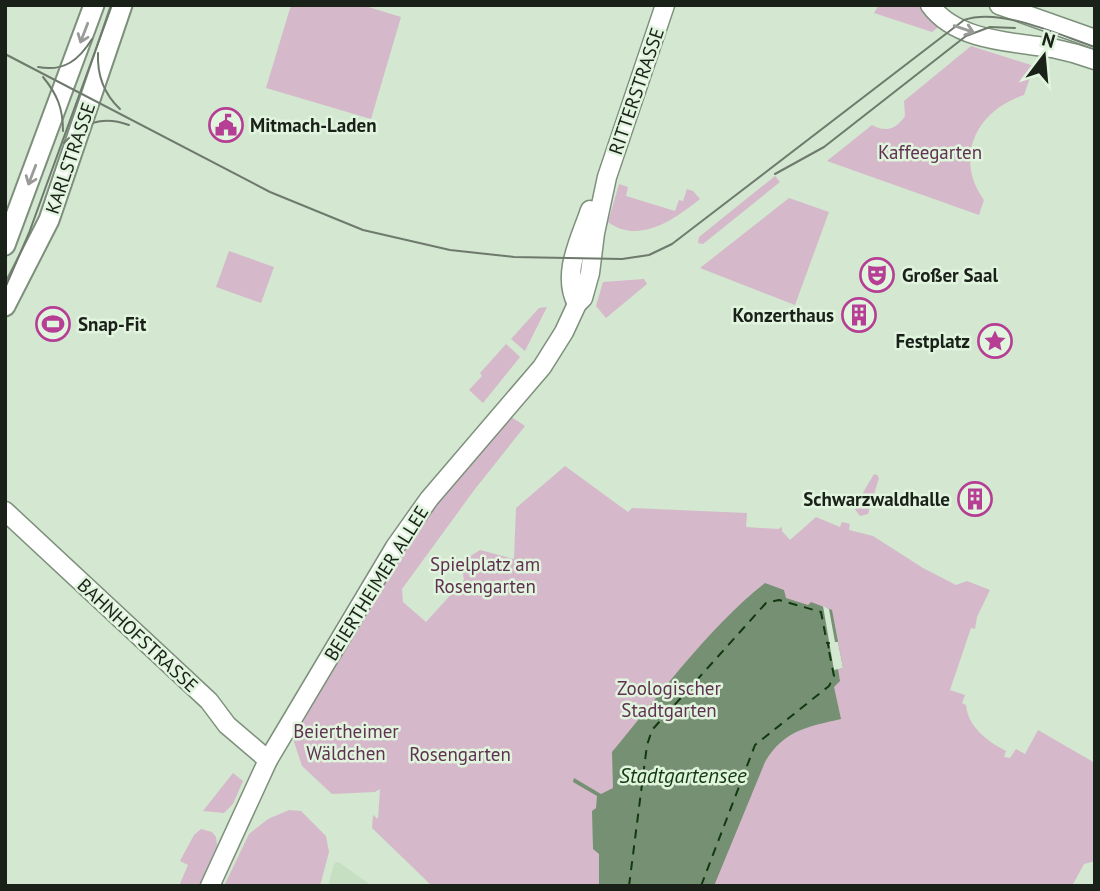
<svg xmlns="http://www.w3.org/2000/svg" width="1100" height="891" font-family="'PT Sans',sans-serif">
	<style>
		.built { fill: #c6dfc3 }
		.green { fill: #d5b9ca }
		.water { fill: #769073 }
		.pier { fill: #d3e7d1 }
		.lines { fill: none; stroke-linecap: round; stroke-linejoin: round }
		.ferry { stroke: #11390f; stroke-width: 2; stroke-dasharray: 9 7; stroke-linecap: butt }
		.tertiary-casing { stroke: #7d907b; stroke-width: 21 }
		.secondary-casing { stroke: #7d907b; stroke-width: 23 }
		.tertiary { stroke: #fff; stroke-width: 18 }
		.secondary { stroke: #fff; stroke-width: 19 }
		.tram { stroke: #6d7a6c; stroke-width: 2 }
		.oneway { stroke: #989b98 }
		.labels { text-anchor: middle; stroke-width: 5; stroke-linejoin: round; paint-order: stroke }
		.street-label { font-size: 19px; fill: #1a2119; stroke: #e0f4de }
		.poi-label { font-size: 19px; font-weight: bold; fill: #1a2119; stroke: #e0f4de; text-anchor: start }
		.park-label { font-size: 19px; fill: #603151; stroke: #e0f4de }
		.water-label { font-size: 21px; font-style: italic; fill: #11390f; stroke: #e0f4de }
	</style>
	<rect width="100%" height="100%" fill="#d3e7d1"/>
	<polygon class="built" points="337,862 340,863 372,886 328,886 334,864"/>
	<g class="green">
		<polygon points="291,5 362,5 401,17 371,119 266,88"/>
		<polygon points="879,5 924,5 941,25 932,32 874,13"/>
		<path d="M971,46L1034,66L1024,95C977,110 953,157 984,200L979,215L827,161L872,125C885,133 897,129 905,116L904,101Z"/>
		<polygon points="775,176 780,182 703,244 698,243 699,237"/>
		<path d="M619,184L628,187L626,196L675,211L679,200L683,201L687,189L693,191L700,199C675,219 639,245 608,222Z"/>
		<polygon points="789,198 829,212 795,305 700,268"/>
		<polygon points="229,251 274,267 261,303 216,287"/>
		<polygon points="644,279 647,284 606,318 596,306 603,282"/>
		<polygon points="547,307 525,351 511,339 539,308"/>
		<polygon points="506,344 520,357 483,403 469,390 482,376 480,373"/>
		<path d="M510,416L525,426L475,489L402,589L403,602L426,622L464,580L461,562L480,550L514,559L516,508L565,466L628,512L632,508L747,513L746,527L778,529L782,527V531L790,540L816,517L840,527L842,522L850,524L849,530L873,536L923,568L956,585L967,581L990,590L977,617L975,629L971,628L950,690L965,695L962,703L966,705C968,727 987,741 1006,751L1004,757L1010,758L1016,749L1025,754L1038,730L1095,763V861L1084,864L1072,886H432L372,828L373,815L378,819L380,789L375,792L332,794L302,766L293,739L402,551L449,488Z"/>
		<polygon points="874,474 877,475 879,478 868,514 860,516 854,508"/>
		<polygon points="233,773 243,781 233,804 224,813 203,811"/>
		<polygon points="289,810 301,811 326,836 329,852 320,886 224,886 249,834 268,819"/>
		<polygon points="201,829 212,832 216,837 217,845 199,886 179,886 188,865 180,861 194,835"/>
	</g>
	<path class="water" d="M765,583L784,590L786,598L808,605L811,602L832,610L843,668L838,669L840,681L834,687L841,719C807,727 784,730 765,762L714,886H599V854L593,849L592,811L596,808L597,796L573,782L574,778L601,794L613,788L612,752C660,695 707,629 765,583Z"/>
	<polygon class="pier" points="823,606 829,609 835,642 838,642 843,668 834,670"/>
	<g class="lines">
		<polyline class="ferry" points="629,886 647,745 652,730 766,603 779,600 821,612 827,643 829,643 828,644 829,650 831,650 829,651 834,676 829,686 755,745 701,886"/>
		<g class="tertiary-casing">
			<g id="tertiary">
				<path d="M930,5C956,41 1012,42 1052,48C1067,51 1081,55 1095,60"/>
				<polyline points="999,5 1095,39"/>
				<path d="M577,304C561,274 580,240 590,210"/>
				<polyline points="5,511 209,701 227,725 268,760"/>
				<polyline points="210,886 268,760 395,547 429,499 542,367 564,332 577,304 583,298 590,273 595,233 607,177 665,5"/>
			</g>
		</g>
		<g class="secondary-casing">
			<g id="secondary">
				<polyline points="5,245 94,5"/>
				<polyline points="5,306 49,220 122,5"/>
			</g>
		</g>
		<use href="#tertiary" class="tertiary"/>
		<use href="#secondary" class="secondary"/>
		<g class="tram">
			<path d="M98,53C97,75 104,94 120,109"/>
			<path d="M5,54L270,192L363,230L450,250L514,257L622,259L649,255L672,244L964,20C1000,7 1059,35 1095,47"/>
			<path d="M38,67C64,72 79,60 92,39"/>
			<path d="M43,77C57,94 63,108 63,131"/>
			<path d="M64,143C82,123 102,115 129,125"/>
			<polyline points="775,174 824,147 966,36 990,27 1015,28"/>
			<polyline points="5,288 29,233 112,5"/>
		</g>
	</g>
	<defs><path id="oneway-shaft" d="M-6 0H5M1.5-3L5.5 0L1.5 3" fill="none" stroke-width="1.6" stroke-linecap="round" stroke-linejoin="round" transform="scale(1.75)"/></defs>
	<g class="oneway">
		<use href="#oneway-shaft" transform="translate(964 29) rotate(19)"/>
		<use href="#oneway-shaft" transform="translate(84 33) rotate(111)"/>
		<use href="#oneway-shaft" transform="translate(32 175) rotate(111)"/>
	</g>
	<defs>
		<g id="civic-ring" transform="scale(1.75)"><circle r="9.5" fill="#e0f4de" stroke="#b63e94" stroke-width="1.5"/><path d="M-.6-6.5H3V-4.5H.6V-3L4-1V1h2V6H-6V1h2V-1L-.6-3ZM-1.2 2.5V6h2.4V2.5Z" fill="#b63e94"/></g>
		<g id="theatre-ring" transform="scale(1.75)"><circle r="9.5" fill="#e0f4de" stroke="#b63e94" stroke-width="1.5"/><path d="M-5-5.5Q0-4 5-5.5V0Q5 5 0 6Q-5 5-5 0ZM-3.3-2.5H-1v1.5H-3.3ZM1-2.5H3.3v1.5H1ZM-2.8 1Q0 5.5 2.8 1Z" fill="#b63e94"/></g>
		<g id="building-ring" transform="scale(1.75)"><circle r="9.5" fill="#e0f4de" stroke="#b63e94" stroke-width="1.5"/><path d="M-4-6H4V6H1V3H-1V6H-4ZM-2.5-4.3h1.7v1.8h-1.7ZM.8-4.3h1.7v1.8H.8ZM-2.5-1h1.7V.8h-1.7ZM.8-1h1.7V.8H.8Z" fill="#b63e94"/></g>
		<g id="stadium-ring" transform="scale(1.75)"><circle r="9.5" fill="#e0f4de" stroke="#b63e94" stroke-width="1.5"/><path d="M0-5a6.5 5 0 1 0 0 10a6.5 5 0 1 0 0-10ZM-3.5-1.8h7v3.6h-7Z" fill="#b63e94"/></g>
		<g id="sight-ring" transform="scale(1.75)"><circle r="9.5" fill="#e0f4de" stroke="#b63e94" stroke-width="1.5"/><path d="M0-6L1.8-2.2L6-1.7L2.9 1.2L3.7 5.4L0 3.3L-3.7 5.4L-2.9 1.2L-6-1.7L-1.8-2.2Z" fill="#b63e94"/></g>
	</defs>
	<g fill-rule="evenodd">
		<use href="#civic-ring" x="226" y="125"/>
		<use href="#theatre-ring" x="877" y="275"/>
		<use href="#building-ring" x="859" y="315"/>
		<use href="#stadium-ring" x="53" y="324"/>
		<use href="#sight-ring" x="995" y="341"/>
		<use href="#building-ring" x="975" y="499"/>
	</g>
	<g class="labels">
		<g class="street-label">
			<text transform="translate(636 91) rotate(-71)" y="7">RITTERSTRASSE</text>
			<text transform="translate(70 158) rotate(-71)" y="7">KARLSTRASSE</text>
			<text transform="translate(376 583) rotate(-58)" y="7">BEIERTHEIMER ALLEE</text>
			<text transform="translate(138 635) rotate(43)" y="7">BAHNHOFSTRASSE</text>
		</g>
		<g class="poi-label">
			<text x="250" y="132">Mitmach-Laden</text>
			<text x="902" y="282">Großer Saal</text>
			<text x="834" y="322" text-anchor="end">Konzerthaus</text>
			<text x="78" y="331">Snap-Fit</text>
			<text x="970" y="348" text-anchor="end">Festplatz</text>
			<text x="950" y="506" text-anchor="end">Schwarzwaldhalle</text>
		</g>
		<g class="park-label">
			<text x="930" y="159">Kaffeegarten</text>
			<text x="485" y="571">Spielplatz am<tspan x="485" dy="22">Rosengarten</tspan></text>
			<text x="669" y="695">Zoologischer<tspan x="669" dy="22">Stadtgarten</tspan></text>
			<text x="346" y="738">Beiertheimer<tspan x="346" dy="22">Wäldchen</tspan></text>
			<text x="460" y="761">Rosengarten</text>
		</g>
		<g class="water-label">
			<text x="683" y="783">Stadtgartensee</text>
		</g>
	</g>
	<rect width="1100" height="891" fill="none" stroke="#1a2119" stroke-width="14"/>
	<g transform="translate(1044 56) rotate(16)" stroke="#e0f4de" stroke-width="5" paint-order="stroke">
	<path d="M0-5L12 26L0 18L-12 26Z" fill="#1a2119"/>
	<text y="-10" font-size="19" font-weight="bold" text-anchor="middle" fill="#1a2119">N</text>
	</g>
</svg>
